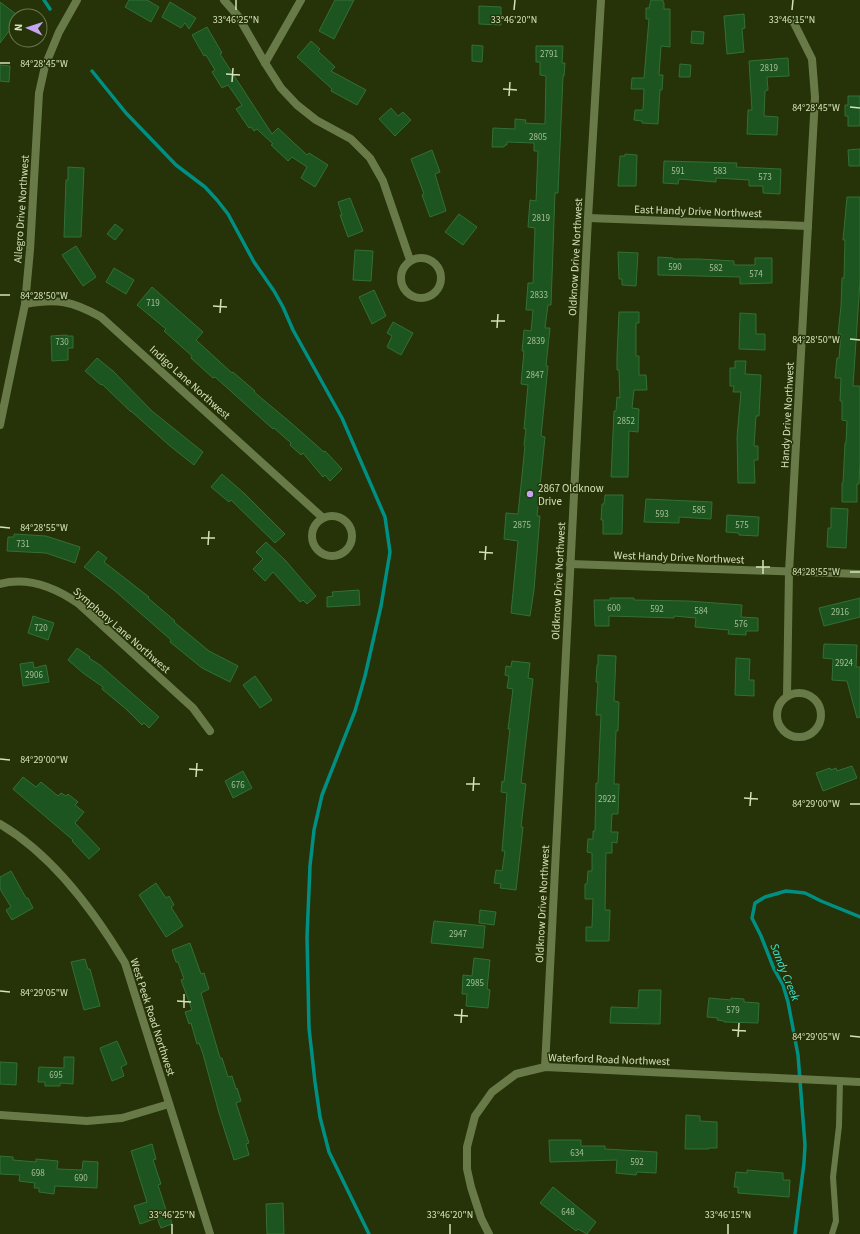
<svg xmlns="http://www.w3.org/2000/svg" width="860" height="1234" font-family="'Source Sans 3',sans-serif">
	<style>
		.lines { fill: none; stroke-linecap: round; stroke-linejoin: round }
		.stream { stroke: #008f83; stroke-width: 3.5 }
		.building { fill: #1c551f; stroke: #346f35 }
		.lane { stroke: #697a49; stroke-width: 6 }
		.street { stroke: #697a49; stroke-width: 8 }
		.ticks { fill: none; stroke: #d4e2bb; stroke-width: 1.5 }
		.poi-dot { fill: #c6a6f0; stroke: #263207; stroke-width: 1.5 }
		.labels { text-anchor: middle; stroke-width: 3; stroke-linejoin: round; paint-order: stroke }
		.number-label { font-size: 9px; fill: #a6bf94 }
		.street-label { font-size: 11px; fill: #d4e2bb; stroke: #263207 }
		.poi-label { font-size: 11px; fill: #d4e2bb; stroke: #263207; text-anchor: start }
		.water-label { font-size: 12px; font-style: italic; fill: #3ee2d0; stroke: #263207 }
		.ticks-label { font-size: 10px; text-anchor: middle; fill: #d4e2bb; stroke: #263207; stroke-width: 3; stroke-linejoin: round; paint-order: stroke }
	</style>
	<rect width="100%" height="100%" fill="#263207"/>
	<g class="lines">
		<g class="stream">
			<polyline points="44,0 50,9"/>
			<polyline points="92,71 126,113 176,165 205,187 217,200 228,214 254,262 274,291 283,307 293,330 342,418 385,517 390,552 381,606 365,676 355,711 322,795 314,830 310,866 307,937 309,1028 315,1082 320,1117 329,1152 369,1234"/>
			<polyline points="795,1234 804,1163 805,1145 798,1055 788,1002 783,985 774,969 761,936 752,918 755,903 765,897 786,891 805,893 821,901 860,917"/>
		</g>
	</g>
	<g class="building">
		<polygon points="129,0 147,0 159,7 151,22 125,7"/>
		<polygon points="335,0 354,0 334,39 319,31"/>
		<polygon points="651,0 663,0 663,2 664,3 664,9 670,9 670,47 661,46 659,75 663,75 662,90 660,90 658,124 642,123 642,121 634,120 635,110 643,110 644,89 631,89 632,78 644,78 649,19 646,19 646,8 649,8"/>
		<polygon points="0,2 16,14 16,22 0,43"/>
		<polygon points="170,2 196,18 189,29 185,23 181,28 162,17"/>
		<polygon points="479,6 501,7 501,25 479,24"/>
		<polygon points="744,14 745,28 742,29 744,52 727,54 724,16"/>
		<polygon points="207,27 222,53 220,54 272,134 278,128 307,155 309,153 328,165 315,187 301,178 307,167 292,157 288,161 271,145 273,144 257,129 254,131 251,127 249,128 236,109 242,105 228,85 222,88 212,72 215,70 206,55 204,56 192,35"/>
		<polygon points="692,31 704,32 703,44 691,43"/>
		<polygon points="311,41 320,49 318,51 335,67 331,71 366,90 357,105 331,91 332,89 297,57"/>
		<polygon points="472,45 483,46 482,62 472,61"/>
		<polygon points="536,46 563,46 562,63 565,63 564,76 563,76 558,193 555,193 551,305 548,305 545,328 550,328 546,366 548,366 541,436 545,437 537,516 540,516 534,590 530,616 511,613 518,541 504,539 506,513 518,514 525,446 524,445 526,429 524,429 528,385 521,384 524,351 522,351 524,330 531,331 533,310 526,310 528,283 533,283 535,228 528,227 530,200 536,201 538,151 534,151 534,143 507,142 507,145 505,145 504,147 492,147 493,128 515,129 515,119 526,120 525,123 545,124 546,76 540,75 540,62 536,62"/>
		<polygon points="788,58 789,76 767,77 768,90 765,91 764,116 778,117 777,135 747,134 748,110 752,110 749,61"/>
		<polygon points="680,64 691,65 690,77 679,77"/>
		<polygon points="0,65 10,66 9,82 0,81"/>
		<polygon points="848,96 860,96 860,126 848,126 848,116 845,116 845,105 848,105"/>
		<polygon points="391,108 398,116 403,112 411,120 395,136 379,119"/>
		<polygon points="860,149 860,166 849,166 848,150"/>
		<polygon points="432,150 440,172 435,174 446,211 430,217 422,195 424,194 411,159"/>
		<polygon points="625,154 637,155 636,186 618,186 620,156 625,156"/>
		<polygon points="664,161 737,163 736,167 781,169 780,194 763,193 763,186 749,186 749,180 716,178 716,182 679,179 678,184 663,183"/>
		<polygon points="68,167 84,168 81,237 64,237 66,180 68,180"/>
		<polygon points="847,197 860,197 860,281 853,386 860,386 860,461 859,484 857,484 857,502 842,502 842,483 843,483 845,443 846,443 847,421 842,420 842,401 840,401 841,378 835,378 837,358 839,358 841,334 838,334 841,306 842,278 844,278 845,240 843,240"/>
		<polygon points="350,198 363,231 348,237 340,215 342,215 338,202"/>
		<polygon points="459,214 477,227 463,245 445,232"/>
		<polygon points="115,224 123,230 115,240 107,234"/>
		<polygon points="76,246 96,277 83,286 62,255"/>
		<polygon points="355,250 373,251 371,281 353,280"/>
		<polygon points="618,252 638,253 636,286 622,285 622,279 619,279"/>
		<polygon points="658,257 673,258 673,259 699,259 734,261 734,265 755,265 755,258 772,258 772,283 740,284 740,277 658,275"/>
		<polygon points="114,268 134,280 126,294 106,282"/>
		<polygon points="152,287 203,332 196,340 232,373 233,372 255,391 254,392 290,422 324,452 325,451 342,469 330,481 325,475 323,477 303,453 301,455 290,445 291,443 274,428 273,429 215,377 213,378 191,358 192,356 164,331 166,329 137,305"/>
		<polygon points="374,290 386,316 372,324 359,297"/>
		<polygon points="619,312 639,312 639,323 636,323 636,356 639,356 639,375 646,375 647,390 634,390 632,408 639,409 638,432 629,431 628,477 611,477 614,411 616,411 617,397 620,398 619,370 617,370 617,356"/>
		<polygon points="740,313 756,314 756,334 765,334 765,350 739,349"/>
		<polygon points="393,322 413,333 401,355 387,347 392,336 387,333"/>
		<polygon points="67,335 67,336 73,336 73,348 68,348 68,360 52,361 51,336"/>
		<polygon points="97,358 113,371 152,411 203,452 194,465 170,446 131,411 131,412 102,384 101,385 85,371"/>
		<polygon points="735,361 746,361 745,374 761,375 759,416 756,416 754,446 758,446 758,460 754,460 755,483 738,483 737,437 741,392 733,392 734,386 730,386 730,368 735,368"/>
		<polygon points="222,474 245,494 285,534 275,543 231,500 229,502 211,487"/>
		<polygon points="605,495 623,495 622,534 603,534 603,520 601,520 602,504 604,504"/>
		<polygon points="646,499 712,502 711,519 679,517 679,523 644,522"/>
		<polygon points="831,508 848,509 846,548 827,547 828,528 831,528"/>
		<polygon points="727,515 759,517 758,536 739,535 739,533 726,532"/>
		<polygon points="14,534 46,536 80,547 75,563 46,553 7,551 8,537 14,537"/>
		<polygon points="266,542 285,560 316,596 307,604 303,600 300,602 273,572 265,581 253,569 263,559 256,552"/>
		<polygon points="98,551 107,558 104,562 149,597 148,598 175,621 174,622 209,651 238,666 230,682 202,668 170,642 171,640 114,590 84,567"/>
		<polygon points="359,590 360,605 327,607 327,597 333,596 332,592"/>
		<polygon points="610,598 634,598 634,600 688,601 742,605 741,617 758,618 758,631 746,631 746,635 728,634 729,630 695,627 696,618 674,616 674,618 609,616 609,626 595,626 594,600 610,600"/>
		<polygon points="860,598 860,617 824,626 819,608"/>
		<polygon points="33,616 54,623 48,640 28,633"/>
		<polygon points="824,644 857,645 856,667 860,667 860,717 857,718 847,681 832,680 833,659 823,658"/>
		<polygon points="77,648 90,657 89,658 100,665 159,717 149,728 144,723 142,725 126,709 102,689 103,687 83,673 68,660"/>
		<polygon points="598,655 616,656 614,701 619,702 618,731 616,731 614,784 619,784 618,814 612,814 611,832 618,832 617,843 612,842 612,853 606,853 605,910 610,910 609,941 586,941 586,927 592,927 593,899 585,899 585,884 587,884 588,871 592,871 592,853 587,852 588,839 593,839 593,831 595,831 596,783 598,783 601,715 596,715 598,682 596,682 597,665 598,665"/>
		<polygon points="736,658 750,659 749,680 754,680 754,696 735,695"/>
		<polygon points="512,661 530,663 528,678 533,679 521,783 526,784 521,827 523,827 516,890 500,888 501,884 494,883 496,870 502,871 505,851 502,851 507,793 501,792 502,781 504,782 510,729 508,729 513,689 507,688 509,676 505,675 506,666 511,667"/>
		<polygon points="33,662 34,668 46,665 49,682 23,686 20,664"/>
		<polygon points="255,676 272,700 260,708 243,685"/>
		<polygon points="852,766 857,778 823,791 816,773 830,768 831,770 836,768 837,771"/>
		<polygon points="243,771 252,788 233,798 225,781"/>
		<polygon points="23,777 36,787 41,782 58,796 61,793 66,796 68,794 78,802 75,805 84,812 75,823 100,849 89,859 72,841 73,840 13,789"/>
		<polygon points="11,871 26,898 28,898 33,908 12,920 6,910 11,907 0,889 0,877"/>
		<polygon points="156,883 166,898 169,896 174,905 171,907 183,926 166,937 139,895"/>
		<polygon points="480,910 496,912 494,925 479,923"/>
		<polygon points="434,921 485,926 483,948 431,943"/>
		<polygon points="190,943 201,974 204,973 209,989 201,993 220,1058 222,1058 228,1077 232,1076 236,1089 237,1088 241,1101 236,1103 249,1143 246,1144 249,1155 234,1160 219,1113 203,1054 199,1043 197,1044 191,1023 189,1024 185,1012 192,1010 181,980 184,979 178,962 176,962 172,950"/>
		<polygon points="474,958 490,960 487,989 490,990 488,1008 466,1006 467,994 462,994 463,975 472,976"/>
		<polygon points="85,959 88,969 90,969 100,1006 84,1010 71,962"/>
		<polygon points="639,990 661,990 660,1024 610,1023 611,1007 638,1008"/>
		<polygon points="709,998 731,1000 731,998 744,999 744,1002 759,1003 758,1023 724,1022 724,1021 717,1020 718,1018 707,1017"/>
		<polygon points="117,1041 127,1064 121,1067 124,1076 112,1081 100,1048"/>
		<polygon points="64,1057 74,1057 73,1084 60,1083 60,1086 45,1086 45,1082 38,1082 39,1067 64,1068"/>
		<polygon points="0,1062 17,1063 16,1085 0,1084"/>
		<polygon points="686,1115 700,1116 700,1121 717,1122 717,1148 709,1148 709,1149 685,1149"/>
		<polygon points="549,1140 581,1140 581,1146 605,1146 605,1149 657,1152 656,1173 637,1172 636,1175 616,1173 617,1160 550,1162"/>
		<polygon points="152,1144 156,1159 153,1160 161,1184 158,1185 167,1213 169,1212 172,1224 161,1228 157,1218 140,1224 134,1206 147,1202 131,1151"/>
		<polygon points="0,1156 13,1157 13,1160 36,1162 36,1159 58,1161 57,1169 82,1170 83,1161 98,1162 97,1188 55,1186 54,1194 39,1192 39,1188 34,1188 35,1183 19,1181 20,1175 0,1174"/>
		<polygon points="747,1170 783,1173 783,1180 790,1180 789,1197 738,1193 738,1187 734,1187 736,1172 747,1173"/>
		<polygon points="553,1187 596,1222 587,1234 578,1229 576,1231 540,1203"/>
		<polygon points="283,1203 284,1234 267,1234 266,1204"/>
	</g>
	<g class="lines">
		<polyline class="lane" points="832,1234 836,1221 833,1177 839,1126 840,1081"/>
		<g class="street">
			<polyline points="224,0 238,16 265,63 281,88 297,105 316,120 351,139 370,158 383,181 410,260"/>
			<polyline points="265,63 301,0"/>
			<polyline points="588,218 808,226"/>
			<circle cx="421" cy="278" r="20"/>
			<path d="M25,304C57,298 72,301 101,317L323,518"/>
			<polyline points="0,425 25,304 30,250 39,93 45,66 59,32 77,0"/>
			<circle cx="332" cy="536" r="20"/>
			<polyline points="570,564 860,574"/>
			<path d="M0,584C29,576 56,588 79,604L193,708L210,731"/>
			<circle cx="799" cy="715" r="22"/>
			<polyline points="787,696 789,572 815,97 812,59 793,21"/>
			<path d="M0,824C53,855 94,911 125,963L210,1234"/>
			<polyline points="545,1067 588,218 601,0"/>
			<polyline points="0,1115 87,1121 122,1118 169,1104"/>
			<polyline points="489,1234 481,1218 471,1187 467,1169 467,1147 475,1116 492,1092 516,1074 545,1067 860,1082"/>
		</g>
	</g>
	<path class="ticks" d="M236,10V0M514,10L515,0M792,10L793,0M0,63H10M226,74L240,75M232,82L233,68M503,89L517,90M509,96L510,82M850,107L860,108M0,295H10M213,306L227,307M220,313L221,299M491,321H505M497,328L498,314M850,339L860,340M0,527L10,528M201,538H215M208,545L209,531M479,552L493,553M485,560L486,546M756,567H770M850,572H860M763,574V560M0,759L10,760M189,769L203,770M196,777L197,763M466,784H480M473,791L474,777M744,798L758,799M850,804H860M750,806L751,792M0,991L10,992M177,1001L191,1002M184,1008V994M454,1015L468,1016M461,1023L462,1009M732,1030L746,1031M850,1036L860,1037M738,1037L739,1023M172,1234V1224M450,1234V1224M728,1234V1224"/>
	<circle class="poi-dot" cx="530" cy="494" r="4"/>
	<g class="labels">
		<g class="number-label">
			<text x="549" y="57">2791</text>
			<text x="769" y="71">2819</text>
			<text x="538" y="140">2805</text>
			<text x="678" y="174">591</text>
			<text x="720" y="174">583</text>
			<text x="765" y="180">573</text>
			<text x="541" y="221">2819</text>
			<text x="675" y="270">590</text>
			<text x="716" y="271">582</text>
			<text x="756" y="277">574</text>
			<text x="539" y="298">2833</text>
			<text x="153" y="306">719</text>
			<text x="536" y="344">2839</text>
			<text x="62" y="345">730</text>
			<text x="535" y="378">2847</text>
			<text x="626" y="424">2852</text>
			<text x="699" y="513">585</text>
			<text x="662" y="517">593</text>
			<text x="522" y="528">2875</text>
			<text x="742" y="528">575</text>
			<text x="23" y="547">731</text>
			<text x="614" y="611">600</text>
			<text x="657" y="612">592</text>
			<text x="701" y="614">584</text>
			<text x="840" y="615">2916</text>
			<text x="741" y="627">576</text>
			<text x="41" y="631">720</text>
			<text x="844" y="666">2924</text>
			<text x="34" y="678">2906</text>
			<text x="238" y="788">676</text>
			<text x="607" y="802">2922</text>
			<text x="458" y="937">2947</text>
			<text x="475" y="986">2985</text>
			<text x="733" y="1013">579</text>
			<text x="56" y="1078">695</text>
			<text x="577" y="1156">634</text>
			<text x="637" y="1165">592</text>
			<text x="38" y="1176">698</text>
			<text x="81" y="1181">690</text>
			<text x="568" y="1215">648</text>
		</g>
		<g class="street-label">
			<text transform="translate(21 209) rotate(-86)" y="4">Allegro Drive Northwest</text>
			<text transform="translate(698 211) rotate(2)" y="4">East Handy Drive Northwest</text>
			<text transform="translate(575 257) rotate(-87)" y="4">Oldknow Drive Northwest</text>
			<text transform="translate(190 382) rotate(42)" y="4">Indigo Lane Northwest</text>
			<text transform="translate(787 415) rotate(-87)" y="4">Handy Drive Northwest</text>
			<text transform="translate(679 557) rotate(2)" y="4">West Handy Drive Northwest</text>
			<text transform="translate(558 581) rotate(-87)" y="4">Oldknow Drive Northwest</text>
			<text transform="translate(122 630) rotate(41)" y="4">Symphony Lane Northwest</text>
			<text transform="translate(542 904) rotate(-87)" y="4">Oldknow Drive Northwest</text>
			<text transform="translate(153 1017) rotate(72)" y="4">West Peek Road Northwest</text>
			<text transform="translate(609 1059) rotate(2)" y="4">Waterford Road Northwest</text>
		</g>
		<g class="poi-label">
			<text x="538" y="492">2867 Oldknow<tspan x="538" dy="13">Drive</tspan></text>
		</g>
		<g class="water-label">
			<text transform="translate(785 972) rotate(68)" y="4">Sandy Creek</text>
		</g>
	</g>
	<g class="ticks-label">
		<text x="236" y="23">33°46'25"N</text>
		<text x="514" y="23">33°46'20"N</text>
		<text x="792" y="23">33°46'15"N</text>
		<text x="44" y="67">84°28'45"W</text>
		<text x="816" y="111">84°28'45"W</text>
		<text x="44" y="299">84°28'50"W</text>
		<text x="816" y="343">84°28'50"W</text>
		<text x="44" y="531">84°28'55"W</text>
		<text x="816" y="575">84°28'55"W</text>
		<text x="44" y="763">84°29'00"W</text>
		<text x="816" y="807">84°29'00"W</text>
		<text x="44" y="996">84°29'05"W</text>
		<text x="816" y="1040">84°29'05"W</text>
		<text x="172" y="1218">33°46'25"N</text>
		<text x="450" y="1218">33°46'20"N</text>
		<text x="728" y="1218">33°46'15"N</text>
	</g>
	<g transform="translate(28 28) rotate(273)"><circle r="19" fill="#263207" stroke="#6c784f"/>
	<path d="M0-3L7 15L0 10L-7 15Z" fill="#c6a6f0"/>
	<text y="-6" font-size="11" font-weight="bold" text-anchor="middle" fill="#d4e2bb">N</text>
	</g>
</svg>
